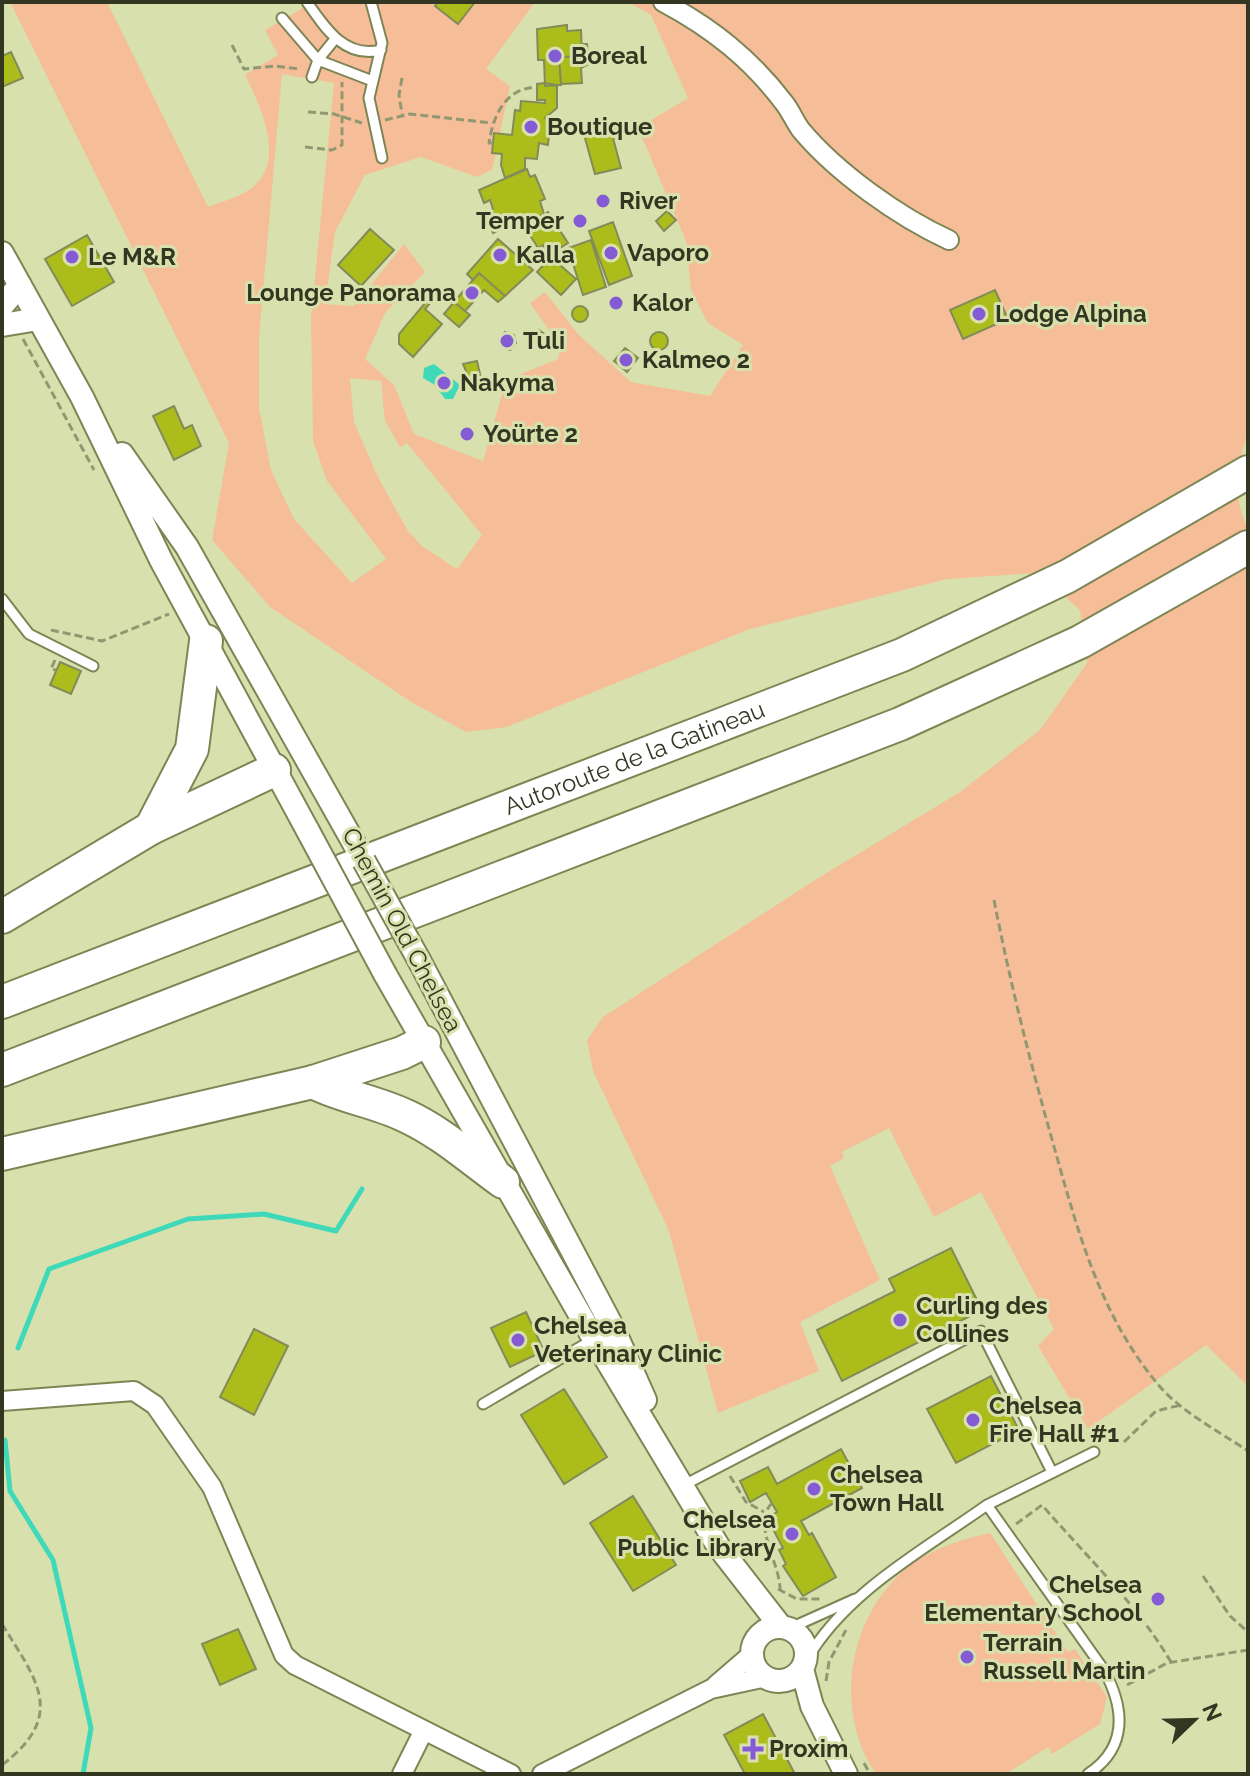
<svg xmlns="http://www.w3.org/2000/svg" width="1250" height="1776" font-family="Raleway,sans-serif">
  <style>
    .green { fill: #f5be99; fill-rule: evenodd }
    .water { fill: #3fd9ba }
    .lines { fill: none; stroke-linecap: round; stroke-linejoin: round }
    .stream { stroke: #3fd9ba; stroke-width: 5 }
    .building { fill: #acbc1a; stroke: #838b5a; stroke-width: 2 }
    .service-casing { stroke: #7e8555; stroke-width: 13 }
    .minor-casing { stroke: #7e8555; stroke-width: 22 }
    .tertiary-casing { stroke: #7e8555; stroke-width: 26 }
    .motorway-casing { stroke: #7e8555; stroke-width: 36 }
    .path { stroke: #919871; stroke-width: 3; stroke-dasharray: 8 4; stroke-linecap: butt }
    .service { stroke: #fff; stroke-width: 9 }
    .minor { stroke: #fff; stroke-width: 18 }
    .tertiary { stroke: #fff; stroke-width: 22 }
    .motorway { stroke: #fff; stroke-width: 32 }
    .tertiary-bridge-casing { stroke: #7e8555; stroke-width: 26; stroke-linecap: butt }
    .tertiary-bridge { stroke: #fff; stroke-width: 22 }
    .poi-dot { fill: #855bd5; stroke: #d8e1ad; stroke-width: 3 }
    .labels { text-anchor: middle; stroke-width: 6; stroke-linejoin: round; paint-order: stroke }
    .poi-label { font-size: 24px; font-weight: bold; fill: #333722; stroke: #d8e1ad; text-anchor: start }
    .street-label { font-size: 24px; fill: #333722; stroke: #d8e1ad }
  </style>
  <rect width="100%" height="100%" fill="#d8e1ad"/>
  <path class="green" d="M10,2H107L208,207C220,202 237,198 249,190C288,163 261,108 245,75L278,55L265,30L313,2H535L486,69L510,86L492,170L477,177L421,157L365,175L335,232L325,304L354,306L404,244L425,272L385,313L365,359L394,385L414,434L483,461L506,380L558,359L561,347L530,303L545,292L578,334L631,382L710,396L743,345L708,323L691,290L686,241L638,128L688,98L651,15L628,2H1248V433C1235,471 1232,493 1248,529V1386L1206,1345L1088,1429L1038,1346L1054,1329L981,1192L934,1217L889,1128L842,1152L844,1158L830,1166L880,1280L800,1322L819,1371L718,1413L669,1231L593,1071L587,1040L603,1017L815,880L960,792L1040,730L1087,663L1080,610L1038,573L947,579L750,629L507,727L466,732L411,702L270,607L212,540L229,443ZM282,74L334,83L311,319L313,441L327,481L386,559L352,583L294,519L271,470L259,408V338ZM350,378L381,381L385,421L400,447L407,443L482,535L457,569L422,546L408,531L378,477L354,422Z
    M990,1533L1068,1652L1075,1649L1107,1697L1100,1724L1052,1754L1048,1747L1006,1774H876C830,1708 850,1606 916,1561C940,1546 963,1539 990,1533Z"/>
  <path class="water" d="M434,364L460,385L453,399H445L435,385L423,378L424,368Z"/>
  <g class="lines">
    <path class="stream" d="M18,1348L49,1269L188,1219L264,1214L336,1231L362,1189
      M5,1440L10,1491L53,1560L91,1728L83,1774"/>
  </g>
  <path class="building" d="M438,2H475L458,24L435,6Z
    M567,25V31L581,30L582,56L559,57L561,85L545,86L544,60H538L537,29Z
    M582,44H587L589,64L581,68L582,83L561,84L559,57L582,56Z
    M11,52L23,78L2,87V56Z
    M545,83L557,85V108L545,118L550,121L548,145L539,143L537,159L525,158V169L505,178L501,165L502,154L492,153L494,133L512,135L515,110L520,111L521,101L545,103V100H537V84Z
    M619,121L623,135L613,138L621,168L595,174L583,131Z
    M527,169L530,177L535,175L545,199L540,201L544,214L522,226L519,219L493,233L485,213L493,209L490,200L484,203L479,190Z
    M667,211L676,220L664,231L656,221Z
    M548,212L568,243L549,255L543,245L538,248L526,229Z
    M613,222L632,276L609,285L589,231Z
    M370,229L394,250L361,286L338,265Z
    M87,235L114,282L72,306L45,259Z
    M498,239L533,270L505,296L479,273L473,280L467,274Z
    M591,240L606,287L583,295L568,248Z
    M551,257L576,279L561,295L537,272Z
    M479,273L505,296L498,302L484,290L465,311L454,302Z
    M436,290L439,293L425,309L442,324L413,357L399,344V334Z
    M995,290L1008,319L963,339L950,310Z
    M454,302L470,315L459,327L444,314Z
    M572 314a8 8 0 1 1 16 0a8 8 0 1 1-16 0Z
    M539,330L552,340L544,350L532,340Z
    M650 341a9 9 0 1 1 18 0a9 9 0 1 1-18 0Z
    M505,332L514,335L516,343L510,350L501,347L499,339Z
    M625,348L638,358L627,372L614,361Z
    M477,361L483,387L474,390L463,364Z
    M174,406L184,429L192,425L201,446L174,460L153,416Z
    M459 434a8 8 0 1 1 16 0a8 8 0 1 1-16 0Z
    M60,662L81,671L71,694L50,685Z
    M951,1248L982,1310L842,1381L817,1330L895,1291L889,1279Z
    M526,1312L544,1351L510,1367L491,1328Z
    M254,1329L288,1346L254,1415L220,1397Z
    M991,1376L1019,1430L956,1463L927,1409Z
    M564,1389L607,1457L564,1484L521,1415Z
    M841,1449L862,1488L801,1521L809,1535L812,1533L836,1577L803,1596L783,1566L786,1564L779,1550L783,1548L767,1518L777,1512L766,1493L750,1502L740,1481L768,1467L777,1484Z
    M633,1496L676,1565L633,1591L590,1523Z
    M238,1629L256,1669L220,1685L202,1644Z
    M763,1714L795,1774H745L724,1735Z"/>
  <g class="lines">
    <defs>
      <path id="service" d="M307,2C325,28 345,59 381,50
        M371,2L382,43L369,98L382,158
        M282,18L318,60L370,80
        M312,77L318,60L335,39
        M2,599L29,634L93,666
        M483,1404L594,1339
        M684,1485L981,1331L1052,1472
        M987,1505L1094,1452
        M788,1629L855,1599
        M806,1661C845,1592 924,1550 987,1505L1104,1670C1124,1707 1129,1747 1088,1774"/>
      <path id="minor" d="M663,2C712,28 751,59 785,104C791,112 795,122 801,130C837,173 899,217 949,240
        M2,1401L134,1391L155,1405L212,1487L284,1655L295,1665L511,1774
        M716,1685L752,1654
        M402,1774L423,1732
        M542,1774L711,1689L766,1677"/>
      <path id="tertiary" d="M2,253L82,397L161,560L308,831
        M2,306L20,285
        M2,325L38,319
        M122,454L187,547L364,861
        M419,960L613,1328L645,1400
        M385,974L594,1339L718,1546L781,1627
        M752 1654a27 27 0 1 1 54 0a27 27 0 1 1-54 0Z
        M802,1669L812,1706L846,1774"/>
      <g id="motorway">
        <path d="M151,828L192,749L206,641"/>
        <path d="M2,917L151,828L274,770"/>
        <path id="s1" d="M2,1002L902,655L1068,576L1248,472"/>
        <path d="M2,1070L900,724L1080,642L1248,547"/>
        <path d="M313,1082C342,1097 375,1101 406,1116C441,1132 471,1159 503,1182"/>
        <path d="M2,1154L313,1082L402,1053L424,1042"/>
      </g>
    </defs>
    <use href="#service" class="service-casing"/>
    <use href="#minor" class="minor-casing"/>
    <use href="#tertiary" class="tertiary-casing"/>
    <use href="#motorway" class="motorway-casing"/>
    <path class="path" d="M232,45L244,69L275,66L300,69
      M402,78L399,95L402,114
      M308,112L334,114L362,123
      M385,120L410,114L492,123
      M493,143H489C493,116 505,88 537,87
      M305,147L332,150L342,145V82
      M23,339L94,470
      M51,630L102,641L169,614
      M55,660L51,669L56,670
      M994,900C1010,982 1030,1062 1053,1143C1077,1228 1098,1311 1156,1382C1179,1411 1217,1430 1248,1451
      M1124,1442L1156,1411L1181,1405
      M730,1476L746,1502L764,1512
      M772,1503C751,1524 781,1564 780,1591
      M1016,1524L1042,1505C1087,1557 1136,1603 1171,1662
      M1203,1576L1230,1616L1248,1632
      M778,1589L797,1599H822
      M2,1624C37,1681 67,1715 2,1765
      M826,1681L829,1662L846,1630
      M1127,1685L1167,1663L1248,1650
      M864,1763L870,1774"/>
    <use href="#service" class="service"/>
    <use href="#minor" class="minor"/>
    <use href="#tertiary" class="tertiary"/>
    <use href="#motorway" class="motorway"/>
    <defs>
      <path id="tertiary-bridge" d="M308,831L385,974
        M364,861L419,960"/>
    </defs>
    <use href="#tertiary-bridge" class="tertiary-bridge-casing"/>
    <use href="#tertiary-bridge" class="tertiary-bridge"/>
  </g>
  <g class="poi-dot">
    <circle cx="555" cy="56" r="8"/>
    <circle cx="531" cy="127" r="8"/>
    <circle cx="603" cy="201" r="8"/>
    <circle cx="580" cy="221" r="8"/>
    <circle cx="611" cy="253" r="8"/>
    <circle cx="500" cy="255" r="8"/>
    <circle cx="72" cy="257" r="8"/>
    <circle cx="472" cy="293" r="8"/>
    <circle cx="616" cy="303" r="8"/>
    <circle cx="979" cy="314" r="8"/>
    <circle cx="507" cy="341" r="8"/>
    <circle cx="626" cy="360" r="8"/>
    <circle cx="444" cy="383" r="8"/>
    <circle cx="467" cy="434" r="8"/>
    <circle cx="900" cy="1320" r="8"/>
    <circle cx="518" cy="1340" r="8"/>
    <circle cx="973" cy="1420" r="8"/>
    <circle cx="814" cy="1489" r="8"/>
    <circle cx="792" cy="1534" r="8"/>
    <circle cx="1158" cy="1599" r="8"/>
    <circle cx="967" cy="1657" r="8"/>
    <path d="M749 1737h8v8h8v8h-8v8h-8v-8h-8v-8h8z"/>
  </g>
  <g class="labels">
    <g class="poi-label">
      <text x="571" y="64">Boreal</text>
      <text x="547" y="135">Boutique</text>
      <text x="619" y="209">River</text>
      <text x="564" y="229" text-anchor="end">Temper</text>
      <text x="627" y="261">Vaporo</text>
      <text x="516" y="263">Kalla</text>
      <text x="88" y="265">Le M&amp;R</text>
      <text x="456" y="301" text-anchor="end">Lounge Panorama</text>
      <text x="632" y="311">Kalor</text>
      <text x="995" y="322">Lodge Alpina</text>
      <text x="523" y="349">Tuli</text>
      <text x="642" y="368">Kalmeo 2</text>
      <text x="460" y="391">Nakyma</text>
      <text x="483" y="442">Yoürte 2</text>
      <text x="916" y="1314">Curling des<tspan x="916" dy="28">Collines</tspan></text>
      <text x="534" y="1334">Chelsea<tspan x="534" dy="28">Veterinary Clinic</tspan></text>
      <text x="989" y="1414">Chelsea<tspan x="989" dy="28">Fire Hall #1</tspan></text>
      <text x="830" y="1483">Chelsea<tspan x="830" dy="28">Town Hall</tspan></text>
      <text x="776" y="1528" text-anchor="end">Chelsea<tspan x="776" dy="28">Public Library</tspan></text>
      <text x="1142" y="1593" text-anchor="end">Chelsea<tspan x="1142" dy="28">Elementary School</tspan></text>
      <text x="983" y="1651">Terrain<tspan x="983" dy="28">Russell Martin</tspan></text>
      <text x="769" y="1757">Proxim</text>
    </g>
    <g class="street-label">
      <text dy="8" stroke="none"><textPath href="#s1" startOffset="678">Autoroute de la Gatineau</textPath></text>
      <text transform="translate(402 930) rotate(62)" y="8">Chemin Old Chelsea</text>
    </g>
  </g>
  <rect width="1250" height="1776" fill="none" stroke="#333722" stroke-width="8"/>
  <g transform="translate(1194 1720) rotate(67)" stroke="#d8e1ad" stroke-width="6" paint-order="stroke">
  <path d="M0-6L14 30L0 20L-14 30Z" fill="#333722"/>
  <text y="-12" font-size="22" font-weight="bold" text-anchor="middle" fill="#333722">N</text>
  </g>
</svg>
